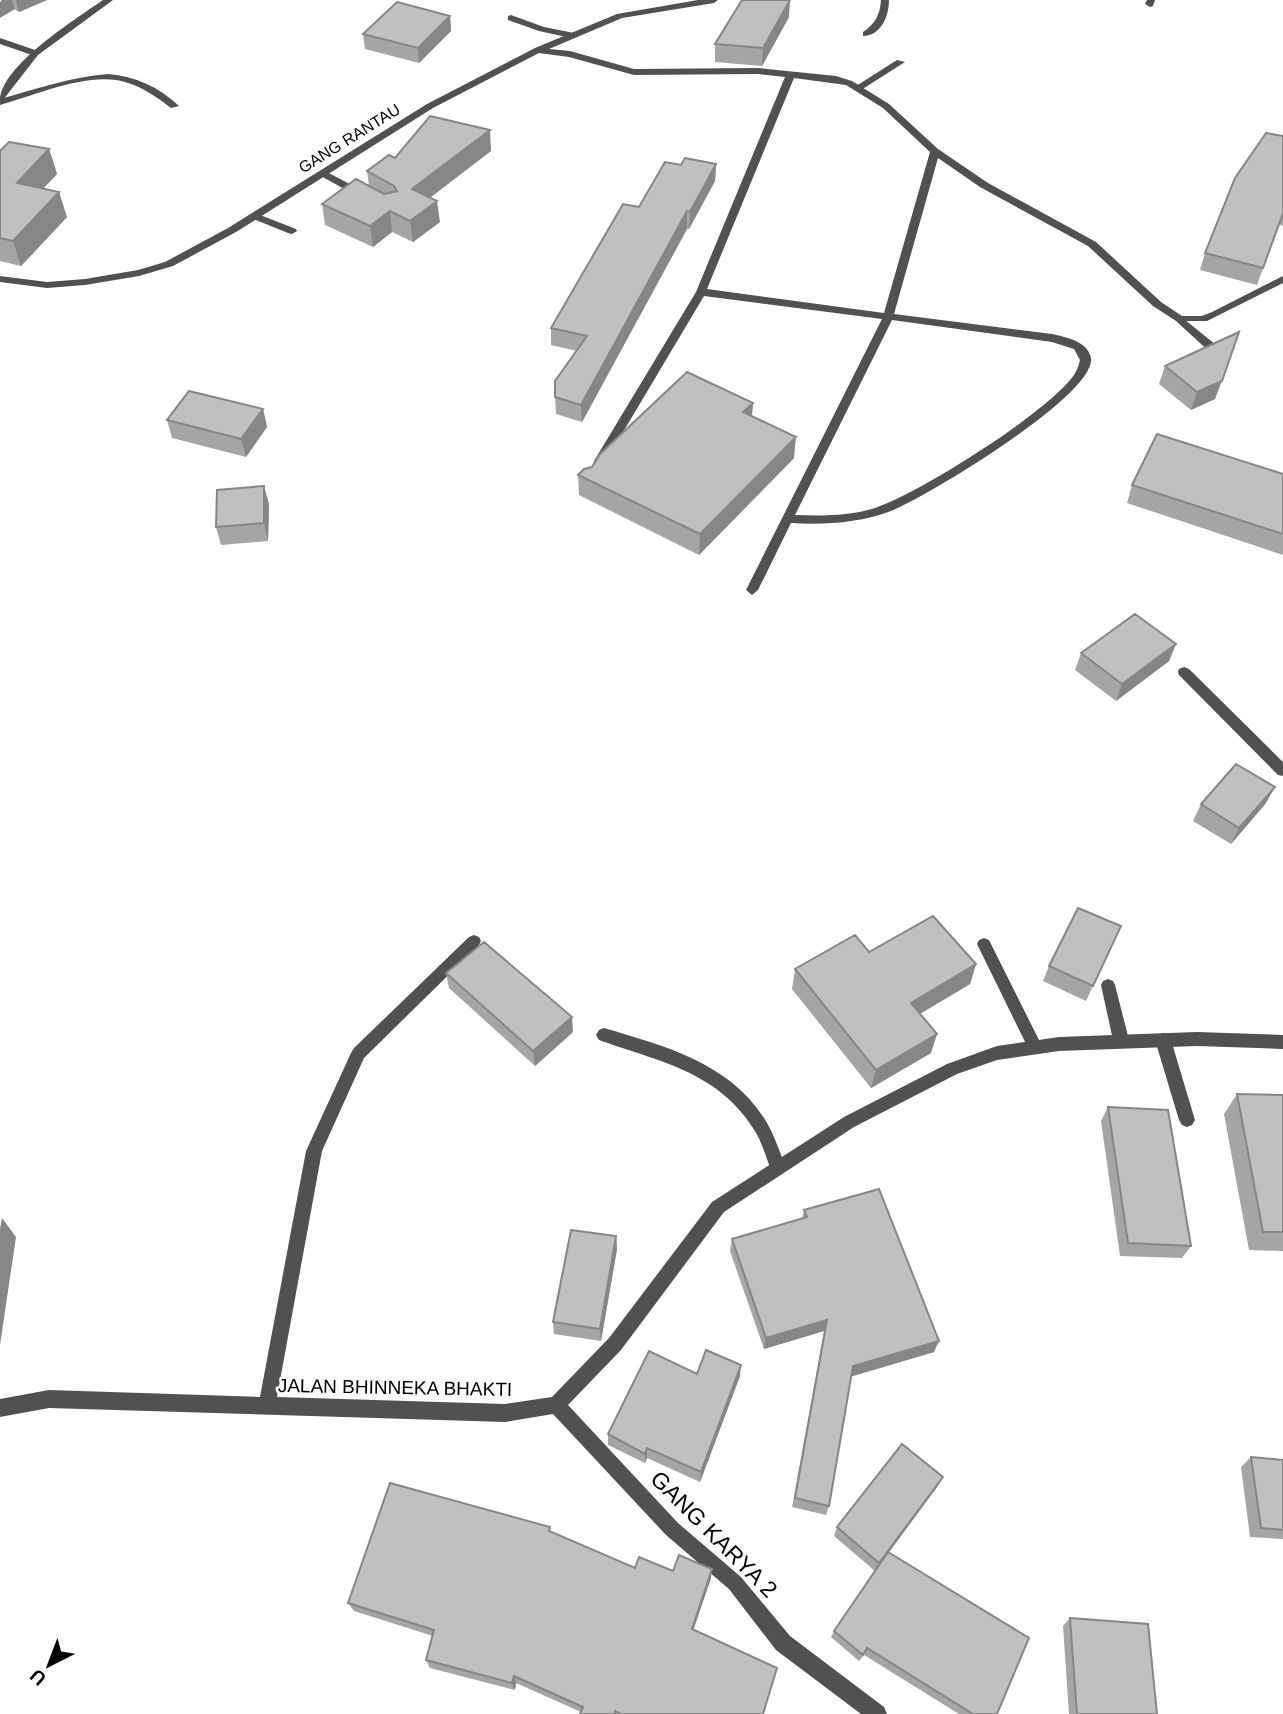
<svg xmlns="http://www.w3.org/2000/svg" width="1283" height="1714" font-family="Arial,sans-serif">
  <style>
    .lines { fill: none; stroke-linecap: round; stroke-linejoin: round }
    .service { fill: #515151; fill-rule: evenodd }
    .minor { fill: #515151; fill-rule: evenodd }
    .wall { fill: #a5a5a5 }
    .shaded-wall { fill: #868686 }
    .building { fill: #c0c0c0; stroke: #868686; stroke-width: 2 }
    .labels { text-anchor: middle; stroke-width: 5; stroke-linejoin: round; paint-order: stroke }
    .far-street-label { font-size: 16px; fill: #000; stroke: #fff }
    .street-label { font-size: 19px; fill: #000; stroke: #fff }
    .near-street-label { font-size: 23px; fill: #000; stroke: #fff }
  </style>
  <rect width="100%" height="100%" fill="#fff"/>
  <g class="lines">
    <path class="service" d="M881,0H889C889,16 881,36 863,36V32C875,24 880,15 881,0Z
      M1147,0H1155L1153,6L1150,7L1145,4Z
      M511,15L544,27L574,33L576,35L571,38L539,31L508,20V16Z
      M0,38L38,51L40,53L35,56L0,44Z
      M897,60L905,62L861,90L853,88Z
      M108,74C135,76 159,87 179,106L171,108C158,98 144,88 128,83C91,70 37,95 0,105V99C36,89 71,77 108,74Z
      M323,170L365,192L366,194L357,196L319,175L318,173Z
      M255,213L296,229L297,231L292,234L288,233L251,218L250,216Z
      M1180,316L1220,348V354H1212L1176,321V317Z
      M984,938L989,940L1040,1042L1043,1047L1040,1052L1035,1054L1030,1052L977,944L979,940Z
      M1108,979L1113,981L1115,985L1129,1040L1126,1045L1121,1047L1116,1045L1113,1040L1101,985L1103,981Z
      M604,1028C664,1046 728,1062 764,1118C774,1133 779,1151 786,1167L784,1172L778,1174L772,1172C766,1158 762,1141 753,1128C717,1071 657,1061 599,1040L596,1035L599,1030Z
      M1163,1033L1168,1035L1171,1040L1195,1120L1192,1125L1187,1127L1182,1125L1179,1120L1155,1040L1158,1035Z"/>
    <path class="minor" d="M103,0H113L38,55L3,100L0,101C0,66 76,19 103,0Z
      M698,0H718L714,3L622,18L549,49L570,51L634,69L758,68L836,76L852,81L889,104L938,149L988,183L1096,242L1161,302L1182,316H1202L1212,312L1283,276V283L1207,321H1176L1153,306L1088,246L980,187L938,158L894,314L1052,334C1065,337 1088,341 1091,358C1096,395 926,497 891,511C859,523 825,525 791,523L758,590L752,595L746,590L882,319L704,296L604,464H596L594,461L696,292L785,77L758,74L634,75L569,57L539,53L433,108L236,232L173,266L139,276L85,285L47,288L0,282V276L47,282L85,279L138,270L165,262L228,228L427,104L535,48L617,14ZM794,78L846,85L883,108L930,152L884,313L707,289ZM892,320L1052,342L1074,349L1080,360C1079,365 1077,370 1074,375C1047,413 920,493 875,508C849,516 822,516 795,515Z
      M1184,667L1189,669L1283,762V776L1278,775L1179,675L1178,672L1179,669Z
      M474,935L479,937L481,941L479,945L364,1058L322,1151L277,1397L505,1404L552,1397L609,1338L712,1202L844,1117L947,1064L997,1046L1059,1037L1197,1032L1283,1035V1049L1197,1046L1059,1051L997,1060L957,1074L854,1127L724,1212L621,1350L568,1405L678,1523L741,1577L790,1636L884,1707L887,1714H861L776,1650L729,1589L666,1535L553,1414L505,1422L49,1408L0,1417V1399L49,1390L260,1397L306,1151L351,1053L354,1048L469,937Z"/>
  </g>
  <path class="wall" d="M0,0H47L19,12Z
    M450,16L451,31L419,63L365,49L363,34Z
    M789,17L762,66L715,62V44Z
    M1283,136V226L1279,224L1257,285L1200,270L1205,253Z
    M49,149L57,174L43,189L67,217L21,266L0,261V151Z
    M491,151L430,197L440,222L413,242L392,232L373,247L325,225L322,204L369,186L367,171L395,158Z
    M716,164L715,181L689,229H687L582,422L556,414L555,397L577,351L551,345V328L639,207L681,165Z
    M1233,351L1215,399L1191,410L1159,384L1165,366Z
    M753,403L752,416L794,458L699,555L579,495L578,475L592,467Z
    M263,409L267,427L246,457L172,438L167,420Z
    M1283,474V555L1127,503L1132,485Z
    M269,504L268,541L221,545L216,527Z
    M1176,644L1169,661L1116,701L1075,670L1081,653Z
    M1266,803L1231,844L1193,821L1201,804Z
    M1121,926L1086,1001L1043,981L1049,966Z
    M869,952L976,964L970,984L920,1014L931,1053L871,1088L792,989L795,969Z
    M446,973L573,1032L535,1066L449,988Z
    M1237,1094L1283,1095V1251L1249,1250L1224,1114Z
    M1108,1107L1191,1246L1182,1258L1120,1256L1101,1121Z
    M804,1210L934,1352L851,1376L829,1506L826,1515L792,1507L824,1331L764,1349L730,1251L732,1239L802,1219Z
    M616,1236L617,1249L601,1341L554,1334L553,1322Z
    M697,1374L740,1376L700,1482L647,1458L645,1463L608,1445V1434Z
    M1251,1457L1283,1460V1539L1250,1537L1241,1467Z
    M943,1477L937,1487L889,1552L997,1714H959L864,1655L859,1661L831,1637L834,1631L875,1571L834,1536L837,1527Z
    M551,1532L635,1568L673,1571L711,1578L693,1630L763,1714H580L581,1712L516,1683L515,1690L430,1668L426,1660L433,1636L354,1611L348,1603Z
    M1070,1618L1157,1714H1069L1063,1626Z"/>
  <path class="shaded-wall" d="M3,0H12L15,9L0,18V2Z
    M16,0H47L19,12Z
    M790,0L789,17L762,66L763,48Z
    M450,16L451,31L419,63L418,48Z
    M490,130L491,151L414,210L412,189Z
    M49,149L57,174L25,207L17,183Z
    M716,164L715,181L689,229L690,212Z
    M59,192L67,217L21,266L13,241Z
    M437,201L440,222L413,242L410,221Z
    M390,211L392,232L373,247L370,226Z
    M687,211V229L582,422L581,405Z
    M1239,332L1215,399L1191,410L1197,392Z
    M753,403L751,424L743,412Z
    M263,409L267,427L246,457L241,439Z
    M796,437L794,458L699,555L700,534Z
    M264,486L269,504L268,541L264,523Z
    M1176,644L1169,661L1116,701L1122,684Z
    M1275,787L1266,803L1231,844L1239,828Z
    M976,964L970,984L906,1022L911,1003Z
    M572,1017L573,1032L535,1066L533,1051Z
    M937,1034L931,1053L871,1088L876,1070Z
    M2,1218L16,1237L0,1345V1229Z
    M616,1236L617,1249L601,1341L600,1329Z
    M827,1320L824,1331L764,1349L766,1338Z
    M939,1341L934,1352L850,1377L853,1366Z
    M741,1365L740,1376L700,1482L701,1472Z
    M647,1448V1458L645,1463V1454Z
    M943,1477L937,1487L875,1571L879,1563Z
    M712,1569L711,1578L691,1637L692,1629Z
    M514,1676L516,1683L515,1690L512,1683Z"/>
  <path class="building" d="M742,0H790L763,48L715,44Z
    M397,2L450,16L418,48L363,34Z
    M430,116L490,130L412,189L437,201L410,221L390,211L370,226L322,204L356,179L384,194L397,191L394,186L367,171L389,155L395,158Z
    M1266,133L1283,136V213L1263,268L1205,253L1235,178Z
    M9,142L49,149L17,183L59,192L13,241L0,238V151Z
    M685,158L716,164L690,212L687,211L581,405L555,397V381L587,336L551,328L623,204L639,207L665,162L681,165Z
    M1239,332L1222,381L1197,392L1165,366Z
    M687,372L753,403L743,412L796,437L700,534L578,475L584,469L592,467L600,454Z
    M189,391L263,409L241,439L167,420Z
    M1157,434L1283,474V534L1132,485Z
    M264,486V523L216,527L217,490Z
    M1135,614L1176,644L1122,684L1081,653Z
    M1236,764L1275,787L1239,828L1201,804Z
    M1078,908L1121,926L1093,986L1049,966Z
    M933,916L976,964L911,1003L937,1034L876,1070L795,969L855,935L869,952Z
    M484,942L572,1017L533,1051L446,973Z
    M1237,1094L1283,1095V1232H1263Z
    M1108,1107L1168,1110L1191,1246L1128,1243Z
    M879,1189L939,1341L853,1366L829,1506L795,1498L827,1320L766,1338L732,1239L807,1217L804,1210Z
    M571,1230L616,1236L600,1329L553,1322Z
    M706,1350L741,1365L701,1472L647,1448L645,1454L608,1434L649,1351L697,1374Z
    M902,1444L943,1477L879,1563L837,1527Z
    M1251,1457L1283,1460V1530L1261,1528Z
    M390,1483L550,1527L549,1531L635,1568L639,1557L673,1571L679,1555L712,1569L692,1629L777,1668L763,1714H621L615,1711V1714H580L583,1707L514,1676L512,1683L426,1660L434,1630L348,1603Z
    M888,1552L1029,1638L997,1714H973L867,1648L863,1655L834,1631Z
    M1070,1618L1148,1624L1157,1714H1077Z"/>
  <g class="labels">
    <g class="far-street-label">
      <text transform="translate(349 138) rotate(-32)" y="6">GANG RANTAU</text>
    </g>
    <g class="street-label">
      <text transform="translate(395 1387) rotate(1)" y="7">JALAN BHINNEKA BHAKTI</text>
    </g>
    <g class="near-street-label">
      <text transform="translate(714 1534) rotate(45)" y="8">GANG KARYA 2</text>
    </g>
  </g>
  <g transform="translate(49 1665) rotate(222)" stroke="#ffffff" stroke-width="5" paint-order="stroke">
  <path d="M0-5L12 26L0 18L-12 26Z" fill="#000000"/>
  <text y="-10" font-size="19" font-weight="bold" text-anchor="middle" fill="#000000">U</text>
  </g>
</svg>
